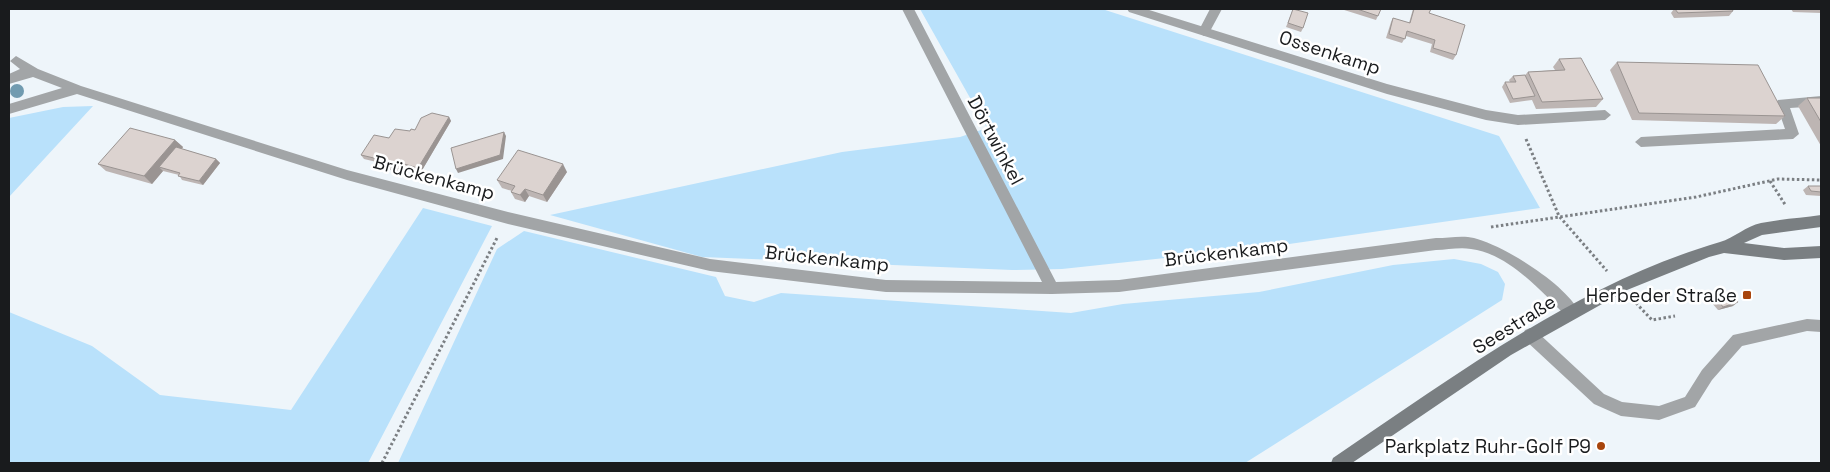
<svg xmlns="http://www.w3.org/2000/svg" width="1830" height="472" font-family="'Space Grotesk',sans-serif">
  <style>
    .green { fill: #b9e1fb }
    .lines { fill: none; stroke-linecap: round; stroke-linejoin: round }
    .path { stroke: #7b7f83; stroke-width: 3; stroke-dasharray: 2.5 2.5; stroke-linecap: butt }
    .service { fill: #a2a5a7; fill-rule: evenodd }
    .minor { fill: #a2a5a7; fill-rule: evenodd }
    .secondary { fill: #7a7f82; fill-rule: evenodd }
    .tree { fill: #719bb0 }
    .wall { fill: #bdb5b3 }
    .shaded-wall { fill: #9a9492 }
    .building { fill: #dcd3d0; stroke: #9a9492 }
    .poi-dot { fill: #a8450d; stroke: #fff; stroke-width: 2 }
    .labels { text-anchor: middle; stroke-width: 5; stroke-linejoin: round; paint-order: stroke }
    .street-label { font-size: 19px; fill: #191b1d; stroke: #fff }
    .poi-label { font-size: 19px; fill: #191b1d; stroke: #fff; text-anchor: end }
  </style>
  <rect width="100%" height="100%" fill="#eef5fa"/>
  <path class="green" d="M920,9H1102L1499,136L1540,208L1268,247L1062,269L1012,270L702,257L550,215L842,152L960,137L987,128Z
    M93,106L9,197V118L63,107Z
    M423,208L492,226L368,463H9V312L92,346L160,395L291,410Z
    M524,231L716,277L725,296L754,302L781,293L1071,313L1123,304L1259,292L1393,265L1454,259L1481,264L1498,272L1505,284L1502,300L1245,463H398L497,249Z"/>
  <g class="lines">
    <path class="path" d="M1526,139L1559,216L1607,271
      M1770,181L1786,206
      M1491,227L1696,197L1778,179L1821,180
      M1636,303L1652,320L1675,316
      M382,463L498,236"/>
    <path class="service" d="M1210,9H1222L1208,35L1204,36L1198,32Z
      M1821,96V106L1790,108L1799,134L1793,139L1641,147L1635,142L1641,137L1785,129L1776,103L1778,100Z
      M1605,110L1611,115L1605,120L1518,125L1512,120L1518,115Z
      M1807,319L1821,320V332L1807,331L1742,346L1712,380L1695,407L1659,420L1621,416L1594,404L1525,340L1523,335L1525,330L1530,328L1535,330L1604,394L1622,402L1659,406L1685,397L1702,370L1733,335Z"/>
    <path class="minor" d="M902,9H914L1056,282L1119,280L1436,238C1449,238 1462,235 1474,238C1503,245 1567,285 1579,312L1577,317L1572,318L1567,317C1541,291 1509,254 1471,249C1459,247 1447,250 1436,250L1119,292L1052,294L886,292L710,271L508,224L347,180L77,94L9,114V104L62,88L33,77L9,84V74L20,69L10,61L16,56L38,69L81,86L347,170L508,212L710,259L886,280L1042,282Z
      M1127,9H1146L1387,84L1486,110L1518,115L1524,120L1518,125L1486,120L1387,94L1129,12Z"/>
    <path class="secondary" d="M1821,215V227L1762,235L1744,243L1784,248L1821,246V258L1784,260L1724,253L1709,257L1627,290L1511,355L1352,463H1331L1333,458C1455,376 1577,284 1720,242C1734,238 1746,226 1761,223C1780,219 1801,218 1821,215Z"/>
  </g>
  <circle class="tree" cx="17" cy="91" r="7"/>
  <path class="wall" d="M1293,9L1303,28L1301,32L1286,27Z
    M1341,9H1381L1376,20Z
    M1413,9H1431L1429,13L1456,55L1453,60L1430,52L1432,44L1406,36L1402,43L1386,38L1391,22L1393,18L1409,23Z
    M1674,9H1732L1733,11L1729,16L1674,18L1671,13Z
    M1791,9H1821V13L1793,12Z
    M1559,59L1603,99L1596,107L1536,109L1532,100L1510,103L1502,87L1505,82H1510L1509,80L1513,76L1525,75L1528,72L1555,70L1553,67Z
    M1617,62L1785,116L1776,124L1632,120L1610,70Z
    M1807,98H1821V146L1798,106Z
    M449,117L451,121L421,172L407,168L403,173L390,170L387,166L389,165L364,159L361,155L389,138L415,130Z
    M175,140L183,147L182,149L216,159L220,163L203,185L182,180L179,175L163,171L152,184L106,171L98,164Z
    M567,172L547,202L529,196L525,202L515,199L511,192L512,191L502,188L497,180Z
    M1808,186H1821V196L1806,195L1803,190Z
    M1717,299L1733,306L1718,310L1712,303Z"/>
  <path class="shaded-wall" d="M449,117L451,121L421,172L418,168Z
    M504,132L506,136L503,159L458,173L456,169Z
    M175,140L183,147L165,169L159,167L163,171L152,184L144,176Z
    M216,159L220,163L203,185L199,181Z
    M404,164L407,168L403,173L401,169Z
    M563,164L567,172L547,202L543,195Z
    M525,189L529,196L525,202L520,195Z
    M1738,302L1733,306L1718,310L1723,307Z"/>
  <path class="building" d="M1293,9L1308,13L1303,28L1288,23Z
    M1357,9H1381L1378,16Z
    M1414,9H1431L1429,13L1465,25L1456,55L1433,48L1435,40L1407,31L1405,39L1389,34L1393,18L1410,23Z
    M1675,9H1732L1733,11L1678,13Z
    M1581,58L1603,99L1542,102L1528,72L1565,70L1559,59Z
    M1617,62L1758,65L1785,116L1639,113Z
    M1525,75L1535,96L1513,99L1505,82H1516L1513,76Z
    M1807,98H1821V122Z
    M432,113L449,117L418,168L404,164L401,169L387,166L391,162L361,155L374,135L389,138L395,129L410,131L411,129L415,130L421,118Z
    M130,128L175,140L144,176L98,164Z
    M504,132L500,155L456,169L451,148Z
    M176,147L216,159L199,181L178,176L180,173L159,167Z
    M518,150L563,164L543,195L525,189L520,195L511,192L515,186L497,180Z
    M1808,186H1821V192L1811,191Z
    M1732,295L1738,302L1723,307L1717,299Z"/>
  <g class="poi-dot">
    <rect x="1742" y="290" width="10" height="10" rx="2.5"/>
    <circle cx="1601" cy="446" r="5"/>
  </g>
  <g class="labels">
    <g class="street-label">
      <text transform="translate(1330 52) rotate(18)" y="7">Ossenkamp</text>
      <text transform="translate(996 140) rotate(62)" y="7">Dörtwinkel</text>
      <text transform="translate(434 177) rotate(15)" y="7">Brückenkamp</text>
      <text transform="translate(1226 252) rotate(-7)" y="7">Brückenkamp</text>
      <text transform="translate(827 258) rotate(6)" y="7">Brückenkamp</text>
      <text transform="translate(1514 324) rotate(-32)" y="7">Seestraße</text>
    </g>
    <g class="poi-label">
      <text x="1737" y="302">Herbeder Straße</text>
      <text x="1591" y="453">Parkplatz Ruhr-Golf P9</text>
    </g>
  </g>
  <rect width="1830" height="472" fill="none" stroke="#191b1d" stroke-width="20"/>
</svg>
